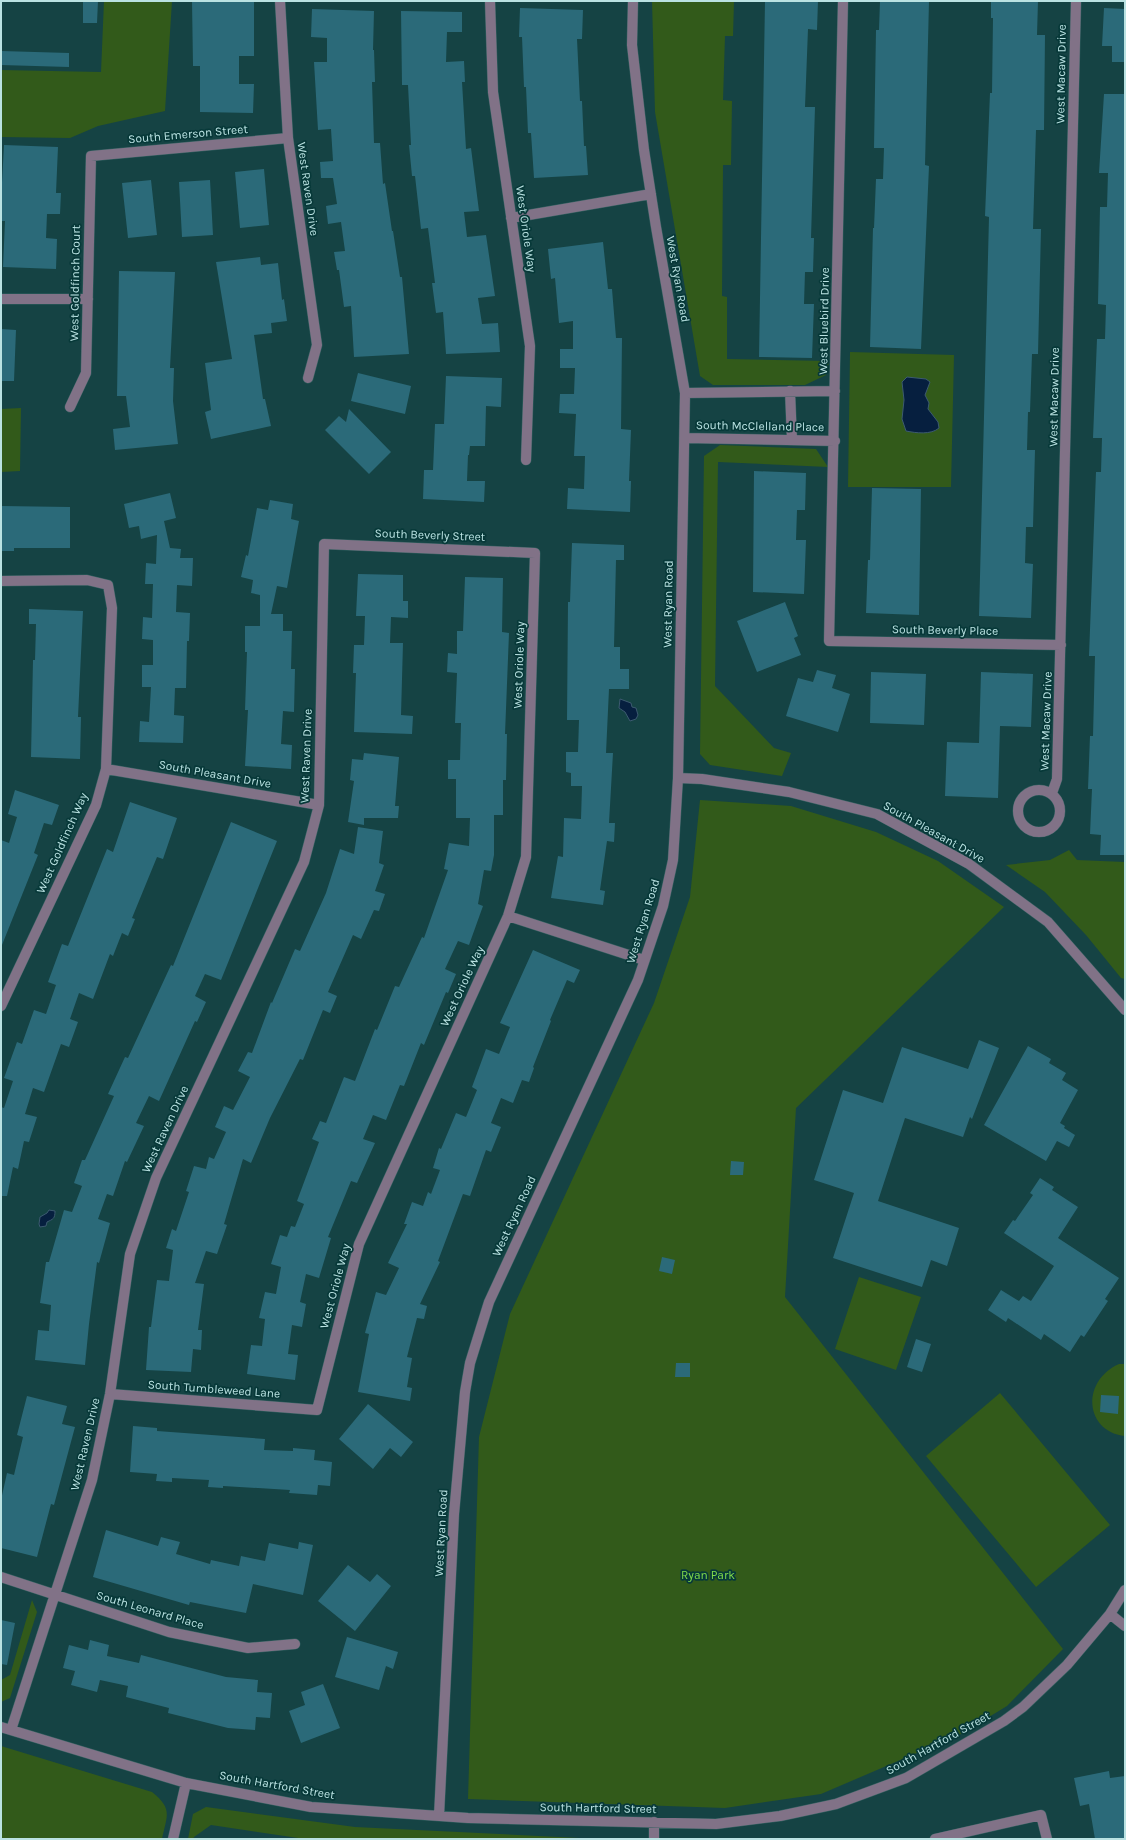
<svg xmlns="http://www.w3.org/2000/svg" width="1126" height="1840" font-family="Karla,sans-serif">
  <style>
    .green { fill: #325a1a }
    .water { fill: #061f3f; stroke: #3c5a70 }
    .building { fill: #2b6a79 }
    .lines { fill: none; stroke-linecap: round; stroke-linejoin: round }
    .minor-casing { stroke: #336060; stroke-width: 11 }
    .minor { stroke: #817287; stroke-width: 10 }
    .labels { text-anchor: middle; stroke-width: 3.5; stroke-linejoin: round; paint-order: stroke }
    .street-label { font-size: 12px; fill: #bae2e2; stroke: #073939 }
    .park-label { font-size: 12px; fill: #81db4a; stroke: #073939 }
  </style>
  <rect width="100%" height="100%" fill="#154344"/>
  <path class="green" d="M104,1H172L165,111L98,126L70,138L1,137V70L101,72Z
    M652,1H734L733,36H725L723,100L732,101L731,165H723L722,296L727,297V359L829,361L826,375L805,385H713L700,376L655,112Z
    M850,352L954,355L951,487H848Z
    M21,408L20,471L1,472V409Z
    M720,445L816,449L828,467L718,462L715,686L774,748L791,753L782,776L710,765L700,754L704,456Z
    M700,800L791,806L876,832L938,861L1004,907L796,1108L785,1297L1063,1649L1007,1706L961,1734L821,1794L725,1808L468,1799L479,1437L510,1314L654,1003L690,897Z
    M1069,850L1077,860L1125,862V979L1121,978L1086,935L1045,892L1006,865L1050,860Z
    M859,1277L921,1297L896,1370L835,1349Z
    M1119,1364H1125V1436C1084,1431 1081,1381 1119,1364Z
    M1000,1393L1110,1525L1036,1587L926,1456Z
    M32,1600L37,1612L10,1698L1,1702V1680L10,1675Z
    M1,1746L152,1792C173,1809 167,1815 162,1839H1Z
    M206,1807L355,1827L600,1839H305L211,1825L194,1837L193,1839H188L193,1814Z"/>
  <path class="water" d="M907,377L926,379L930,382L925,395L929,403L928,409L938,422L939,428C931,435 916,433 906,431L902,419L904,400L902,382Z
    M620,699L631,703L632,707L636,708L638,715L636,719L630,721L625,712L619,708Z
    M49,1210L55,1211C55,1219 53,1219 47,1222L46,1226L40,1227L39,1224L40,1217L47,1213Z"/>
  <path class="building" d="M83,1H98L97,23H83Z
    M192,1H254V56H239V84H254L253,113L200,112V66H193Z
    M765,1H818L817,30L808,29L805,107H815L811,238H814L813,272H805L804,304H814L812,358L759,357Z
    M880,1H929L925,165L929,166L921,349L870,347L873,228H874L876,179H883L884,148H874L876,30H879Z
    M991,1H1038L1037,35H1045L1044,130H1036L1033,229H1041L1038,354H1032L1030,412H1028L1027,450H1035L1033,527H1026L1025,563L1033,564L1031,618L979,616L989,217L985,216L990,93H992L993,18H991Z
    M520,8L583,10L582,39H577L580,101H582L584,146H586L588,175L534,178L531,133H528L526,87H524L522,37H519Z
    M1104,8L1125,9V62H1112V46H1102Z
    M312,9L374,11L373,50H374L375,82H372L374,143H380L383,184L385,183L392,231H393L400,277H402L409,354L354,357L351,306L344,307L339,270H337L334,252L345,251L341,222L328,224L326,206L337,204L333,178H321L320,162L333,161L331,129L318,130L314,62H327V38L311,37Z
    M401,11L462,12V32H447L446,62L464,61L465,82H462L466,149L471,148L479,211L464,212L467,237L486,235L495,296L478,298L482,324L498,323L500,352L446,354L443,312L436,313L432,283H435L428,228L421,229L415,176H412L409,145H411L408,85H402Z
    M1,51L69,53V67L1,65Z
    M1104,94H1125V855H1100L1101,835L1090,834L1092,789H1088L1090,736H1093L1095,656H1089L1096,472H1101L1102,438H1093L1097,339H1105L1106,305L1098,304L1100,207H1107L1108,173H1099Z
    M4,145L58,147L56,193H61L60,214H47L46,238L57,239L56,269L3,267L5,221H1V201Z
    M264,169L269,225L240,228L235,172Z
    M151,180L157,235L128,238L122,183Z
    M210,180L213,235L182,237L179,182Z
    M603,242L608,289H612L616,338H622L621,429L631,430L629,481H631L630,512L567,509L568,488L584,489L585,456H574L576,414L559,413L560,394H574L575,368H560V349H573V321L559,323L555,278L551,279L548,249Z
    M260,257L261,265L278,263L282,300L284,299L287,321L271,323L272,333L254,335L263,399H265L271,426L211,439L205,412L211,410L205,363L232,359L216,262Z
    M119,271L175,272L170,368H174L173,401L178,444L115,450L113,429L130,427L126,396H117Z
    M1,329L16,330L14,381H1Z
    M358,373L411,386L405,414L351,401Z
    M446,376L502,378L501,407L486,406L485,446H470L469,455H468L467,481H485L484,502L423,499L424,470H433L435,424H444Z
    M349,409L391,452L369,474L325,430L339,416L346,422Z
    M754,471L806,473L805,510H797L796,540H806L804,594L753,592Z
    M872,488L921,489L919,615L866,613L868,560H870Z
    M170,493L176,518L164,521L170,548L181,549L180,558H193L192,586L177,585L176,612L190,613L189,641H187L186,688H175L174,715L184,716L183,743L139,742L140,721L149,722L151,687H142V665H153V640L142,639L143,617L152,618L153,584H145L146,563L156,564L157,535L141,539L139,526L129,528L124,504Z
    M270,500L293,504L291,519L299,521L287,588L277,586L271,614H283V631H292L291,669H295L294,712L283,711L281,744L292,745L291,769L245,766L248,710H245L247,652H245V626H260V595L251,593L253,580L241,577L246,555L248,556L257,508L268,510Z
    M1,506L70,507V548H14V551H1Z
    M572,543L624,545V560H616L614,647H620V669H629V689H609L606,753H613L609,823H615L614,842L607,841L600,890L605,891L603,905L551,898L558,856L563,857L564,818L581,819L582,786H571V773L566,772V752H578L579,720H567L568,602H570Z
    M358,574L403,575V601H408V618L391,617L390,643H403L401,715L413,716L412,734L354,732L356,673H353L354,645H364L365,616H356Z
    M465,577L503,578L502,632L509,633L505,734H507L506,780H503V815H494V855L491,871L484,870L478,904L483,906L469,945L458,941L445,969L456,974L448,993L446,992L424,1045L421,1043L404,1086L400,1085L386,1120L373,1115L363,1139L375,1143L357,1183L351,1181L328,1237L331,1238L319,1278L306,1274L300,1302L306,1304L302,1327L292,1325L288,1354L298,1355L295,1380L247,1374L251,1345L262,1346L265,1319L259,1318L265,1292L276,1294L281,1267L271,1264L280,1235L287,1237L291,1226L295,1227L304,1204L297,1201L319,1142L312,1139L320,1121L326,1123L344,1077L355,1081L375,1029L377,1030L395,986L399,987L422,937L424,938L448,870L444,869L449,843L469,846L470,818H456V779H448V760H460L461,723H455L457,673L447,672L448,653L457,654V631H463Z
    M785,602L798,636L794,638L801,655L757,672L737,621Z
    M29,609L83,611L78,717H81L80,759L31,757L33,660H35L36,624H29Z
    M817,670L836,675L832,688L850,694L838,732L786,716L798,678L813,682Z
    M871,672L926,674L924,725L870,723Z
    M981,672L1033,674L1031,727L1000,726L998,798L945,796L947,742L979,743Z
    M364,753L399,757L395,806H399L398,818H364V825L348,822L354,781L350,780L352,759L363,760Z
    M15,790L59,805L52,825L44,823L34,853L38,855L2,945L1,840L9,843L17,817L8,814Z
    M130,802L177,818L163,859L157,857L132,918L135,919L128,936L122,933L113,956L110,954L93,999L79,993L70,1019L78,1022L69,1047L61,1044L44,1092L33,1088L25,1114L37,1117L29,1142L24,1141L18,1169L13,1167L7,1196H1V1107L4,1108L13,1081L4,1078L17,1042L22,1044L34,1010L46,1014L56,985L48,982L62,944L68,946L107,849L113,852Z
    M231,822L277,841L221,980L205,974L195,996L206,1002L197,1022L195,1021L159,1101L149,1096L136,1123L144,1126L127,1162L125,1161L113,1196L107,1194L98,1219L110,1223L99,1263L97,1262L89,1324L85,1365L35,1360L38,1330L49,1331L51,1305L40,1303L46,1262H49L64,1210L72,1212L82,1186L74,1183L82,1160H85L114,1096L108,1094L125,1057L128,1058L171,965L173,966Z
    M358,827L383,831L379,863L384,865L375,891L385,894L379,911L374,910L361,939L353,935L328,992L337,996L330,1013L323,1010L303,1060L300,1059L270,1118L251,1163L243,1159L224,1224L227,1225L217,1254L206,1251L195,1283L204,1284L198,1330H202L201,1350L193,1349L191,1372L146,1370L149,1327H151L157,1280L169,1281L173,1250L166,1248L172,1229L176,1231L189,1192L186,1191L194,1166L206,1169L209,1157L214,1159L226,1132L215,1127L224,1106L233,1110L250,1077L238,1071L248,1052L252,1053L271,1002L272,1003L295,949L300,951L326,893L340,849L354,854Z
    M533,950L580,970L574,983L567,980L550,1020L551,1021L533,1067L534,1068L529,1082L522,1080L513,1103L501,1098L491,1123L501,1127L491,1152L486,1150L470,1196L463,1194L438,1261L440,1262L420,1304L427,1306L424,1319L417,1318L407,1357L412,1358L407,1387L412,1388L410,1401L358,1392L369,1334L365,1333L376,1292L386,1295L399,1268L388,1263L407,1224H404L412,1202L423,1206L428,1192L431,1194L440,1170L433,1168L439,1148L441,1149L456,1113L466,1117L477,1090L472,1087L486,1049L499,1054L510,1027L500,1023Z
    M979,1040L999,1048L972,1119L970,1117L963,1137L905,1118L878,1201L959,1228L947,1266L931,1260L922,1287L833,1258L854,1193L814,1180L843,1090L883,1103L902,1047L968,1069Z
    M1028,1046L1051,1059L1049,1063L1066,1073L1062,1080L1078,1090L1060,1123L1065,1126L1064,1128L1075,1135L1069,1147L1057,1141L1046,1161L984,1125Z
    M731,1161L744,1162L743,1175H730Z
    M1040,1178L1054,1187L1052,1190L1078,1207L1058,1238L1119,1278L1105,1299L1108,1301L1084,1337L1081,1335L1070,1352L1044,1334L1041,1340L1008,1318L1006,1322L988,1310L1001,1290L1019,1301L1023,1296L1031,1301L1054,1266L1004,1233L1013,1220L1015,1221L1033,1195L1030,1193Z
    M662,1257L675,1260L672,1274L659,1271Z
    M916,1339L931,1344L922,1372L907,1367Z
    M676,1363H690V1377H675Z
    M1101,1395L1119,1396L1118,1414L1100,1412Z
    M27,1396L67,1406L62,1424L75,1427L54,1505L51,1504L37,1557L1,1548V1500L7,1473L14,1475L23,1437L17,1435Z
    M368,1404L413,1442L401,1457L390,1448L373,1469L339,1439Z
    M133,1426L157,1428V1431L265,1439L264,1450L293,1451V1448L315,1450L314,1460L332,1462L330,1486L318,1485L317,1495L289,1493L290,1490L223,1486V1488L208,1487L209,1480L172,1478V1482L156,1481L157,1474L130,1472Z
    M106,1530L158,1546L161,1537L180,1542L176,1554L210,1564L211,1560L239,1566L241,1556L265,1561L269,1543L298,1549L299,1542L313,1545L303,1595L253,1584L246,1613L190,1602L189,1605L93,1577Z
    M348,1565L370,1582L377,1574L391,1586L355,1631L318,1601Z
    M1,1620L15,1623L7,1665L1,1664Z
    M347,1637L398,1652L393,1669L386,1666L379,1690L335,1677Z
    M90,1640L109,1645L107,1656L139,1663L141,1655L226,1677L258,1680L257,1692L272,1693L270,1718L256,1717L255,1730L228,1728L168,1713L169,1708L126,1697L128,1686L100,1680L97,1692L71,1685L75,1671L63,1668L69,1645L88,1650Z
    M323,1684L340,1728L301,1743L289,1711L305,1705L301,1692Z
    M1109,1771L1110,1778L1125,1776V1839H1095L1089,1804L1080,1806L1074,1778Z"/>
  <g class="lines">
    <defs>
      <path id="minor" d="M280,1L288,138L317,345L308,378
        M490,1L493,92L530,346L526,460
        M843,1L829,641L1061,645
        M511,218L651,194
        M1,299H88
        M790,391L792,440
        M685,393L835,391
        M70,407L86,373L91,156L288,138
        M685,438L835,441
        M1,581L87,580L108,585L112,608L106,769L96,805L1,1006
        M106,769L319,805
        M678,778L702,779L789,792L877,814L969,864L1048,922L1125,1010
        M1018 811a21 21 0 1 1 42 0a21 21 0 1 1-42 0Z
        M1052,793L1057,779L1076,1
        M508,916L644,960
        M1,1577L169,1632L248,1648L295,1644
        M1110,1614L1125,1626
        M1,1727L186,1783L311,1807L468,1818L716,1824L780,1816L836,1804L906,1778L1004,1721L1023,1707L1067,1665L1110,1614L1125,1590
        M11,1730L92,1480L110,1394L130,1254L156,1178L304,862L319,805L324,544L535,553L526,857L508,916L359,1244L317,1410L110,1394
        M439,1816L454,1514L465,1392L470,1363L489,1302L638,980L663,906L673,860L678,778L685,393L656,227L644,150L632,45L633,1
        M173,1839L186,1783
        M654,1839V1822
        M935,1839L1041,1815L1047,1839"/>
    </defs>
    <use href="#minor" class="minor-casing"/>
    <use href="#minor" class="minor"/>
  </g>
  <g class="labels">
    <g class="street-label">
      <text transform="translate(1061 74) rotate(-89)" y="4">West Macaw Drive</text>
      <text transform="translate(188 134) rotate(-5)" y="4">South Emerson Street</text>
      <text transform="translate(308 189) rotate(82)" y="4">West Raven Drive</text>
      <text transform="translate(526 229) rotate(82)" y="4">West Oriole Way</text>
      <text transform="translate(678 279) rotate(80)" y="4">West Ryan Road</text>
      <text transform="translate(75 283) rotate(-89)" y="4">West Goldfinch Court</text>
      <text transform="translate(824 321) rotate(-89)" y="4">West Bluebird Drive</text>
      <text transform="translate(1054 397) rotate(-89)" y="4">West Macaw Drive</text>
      <text transform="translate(760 426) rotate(1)" y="4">South McClelland Place</text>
      <text transform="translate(430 535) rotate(2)" y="4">South Beverly Street</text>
      <text transform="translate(668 604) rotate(-89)" y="4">West Ryan Road</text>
      <text transform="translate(945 630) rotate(1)" y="4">South Beverly Place</text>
      <text transform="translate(519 665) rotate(-88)" y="4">West Oriole Way</text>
      <text transform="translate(1046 721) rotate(-88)" y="4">West Macaw Drive</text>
      <text transform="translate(306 756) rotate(-88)" y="4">West Raven Drive</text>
      <text transform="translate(215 774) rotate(10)" y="4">South Pleasant Drive</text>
      <text transform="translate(934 832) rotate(29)" y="4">South Pleasant Drive</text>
      <text transform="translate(62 843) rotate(-66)" y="4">West Goldfinch Way</text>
      <text transform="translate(643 921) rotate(-73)" y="4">West Ryan Road</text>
      <text transform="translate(462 986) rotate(-65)" y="4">West Oriole Way</text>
      <text transform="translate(165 1129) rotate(-65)" y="4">West Raven Drive</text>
      <text transform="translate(514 1216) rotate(-65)" y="4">West Ryan Road</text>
      <text transform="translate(335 1286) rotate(-75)" y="4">West Oriole Way</text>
      <text transform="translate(214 1389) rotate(4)" y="4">South Tumbleweed Lane</text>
      <text transform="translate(85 1444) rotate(-77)" y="4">West Raven Drive</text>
      <text transform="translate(441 1533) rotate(-87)" y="4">West Ryan Road</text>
      <text transform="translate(150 1610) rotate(16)" y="4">South Leonard Place</text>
      <text transform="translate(938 1743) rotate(-29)" y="4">South Hartford Street</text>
      <text transform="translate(277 1785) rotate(10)" y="4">South Hartford Street</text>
      <text transform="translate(598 1808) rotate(1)" y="4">South Hartford Street</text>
    </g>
    <g class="park-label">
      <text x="708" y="1579">Ryan Park</text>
    </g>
  </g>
  <rect width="1126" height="1840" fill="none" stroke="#bae2e2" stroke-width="4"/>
</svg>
